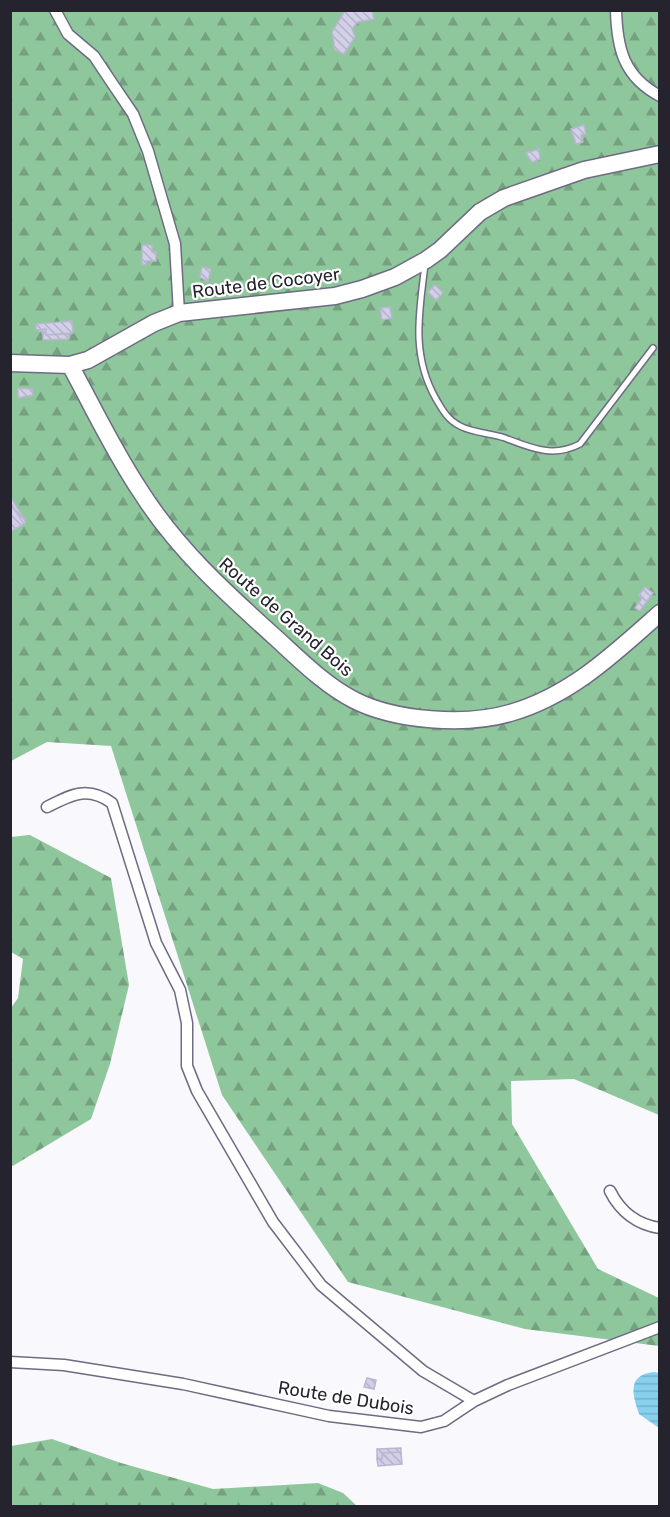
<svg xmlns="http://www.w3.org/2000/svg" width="670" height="1517" font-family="Rubik,sans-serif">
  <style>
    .forest { fill: url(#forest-firs) }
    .water { fill: url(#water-rules) }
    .building { fill: url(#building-back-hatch); stroke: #b9b6d0; stroke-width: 1.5 }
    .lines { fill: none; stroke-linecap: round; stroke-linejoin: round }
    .lane-casing { stroke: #6e6b82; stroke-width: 8 }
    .street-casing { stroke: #6e6b82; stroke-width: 13 }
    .secondary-casing { stroke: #6e6b82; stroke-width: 19 }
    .lane { stroke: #fff; stroke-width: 5 }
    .street { stroke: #fff; stroke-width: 10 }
    .secondary { stroke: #fff; stroke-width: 16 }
    .labels { text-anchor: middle; stroke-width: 4.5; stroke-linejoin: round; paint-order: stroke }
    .street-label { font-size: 18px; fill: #25242e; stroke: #fff }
  </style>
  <defs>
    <pattern id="forest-firs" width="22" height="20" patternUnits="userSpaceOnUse" patternTransform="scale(1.5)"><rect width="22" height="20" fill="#8fc79d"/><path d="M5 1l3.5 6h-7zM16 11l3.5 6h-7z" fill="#75a180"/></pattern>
    <pattern id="water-rules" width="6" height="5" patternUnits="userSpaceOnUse" patternTransform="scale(1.5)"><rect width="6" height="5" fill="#87d0ee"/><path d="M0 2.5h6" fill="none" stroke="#74b2cc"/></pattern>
    <pattern id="building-back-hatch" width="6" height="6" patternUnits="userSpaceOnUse" patternTransform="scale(1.5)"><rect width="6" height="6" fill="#d2cfe9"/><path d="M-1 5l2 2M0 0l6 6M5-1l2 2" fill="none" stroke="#b4b2c8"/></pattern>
  </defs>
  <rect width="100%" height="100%" fill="#f9f8fd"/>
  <path class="forest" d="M11,11H659V1115L574,1079L511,1081L512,1124L598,1269L659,1298V1346L525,1329L348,1282L222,1095L111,746L47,742L11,761Z
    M30,835L111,878L129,985L110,1064L91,1119L11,1167V1008L18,998L23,959L11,952V837Z
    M52,1439L121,1463L213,1489L318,1483L343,1493L357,1506H11V1446Z"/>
  <path class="water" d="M654,1372L659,1373V1428L639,1414C632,1394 627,1375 654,1372Z"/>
  <path class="building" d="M349,10H372L374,19L358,22L352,29L355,37L344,54L335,50L332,32L344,12Z
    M584,125L586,134L581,135L583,142L576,144L571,129Z
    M539,149L540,159L532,162L526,153Z
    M142,245H152V252H156V261H146V265L142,264Z
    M202,267L211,269L208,282L200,277Z
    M435,285L443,293L436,300L428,292Z
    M390,307L392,318L382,320L380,308Z
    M72,321L73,333L46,335V329L36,330V324Z
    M46,329V335L69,334V339L43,340V332L36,330Z
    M18,388L32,389L33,395L18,398Z
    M10,496L26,522L24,524L10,502Z
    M10,502L24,524L10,532L11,525Z
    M645,587L653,593L640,611L635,608L642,598L639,595Z
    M367,1378L376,1380L374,1389L364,1387Z
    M401,1448V1452L382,1453V1459H377V1449Z
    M401,1452L402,1464L378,1466L377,1459H382V1453Z"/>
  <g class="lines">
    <defs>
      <path id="lane" d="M425,265C419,313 411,355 436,399C443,411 448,420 460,426C473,433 491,433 505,438C531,448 553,458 580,444L653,348"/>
      <path id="street" d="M55,10L68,34L94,56L112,83L133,114L148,151L175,244L179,313
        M616,10C617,49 624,77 660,96
        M47,807C72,794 88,786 112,803L156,943L180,990L187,1023V1066L197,1091L273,1222L321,1285L423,1371L474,1401
        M610,1191C620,1211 637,1225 660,1228
        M10,1362L64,1365L183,1384L329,1416L421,1427L444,1421L474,1401L508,1385L660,1327"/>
      <path id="secondary" d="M10,363L70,365L88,360L154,323L179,313L335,296L362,289L395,277L426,260L440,250L480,212L504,198L584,170L660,154
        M70,365C93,407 114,452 141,492C177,549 226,593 276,638C300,660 325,685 354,700C395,721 466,726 510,713C570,696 614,654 660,613"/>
    </defs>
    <use href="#lane" class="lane-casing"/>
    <use href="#street" class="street-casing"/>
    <use href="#secondary" class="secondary-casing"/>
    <use href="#lane" class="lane"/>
    <use href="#street" class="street"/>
    <use href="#secondary" class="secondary"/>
  </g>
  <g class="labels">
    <g class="street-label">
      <text transform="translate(266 283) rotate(-7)" y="6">Route de Cocoyer</text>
      <text transform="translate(286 617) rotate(41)" y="6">Route de Grand Bois</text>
      <text transform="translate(346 1398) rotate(9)" y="6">Route de Dubois</text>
    </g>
  </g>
  <rect width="670" height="1517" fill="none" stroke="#25242e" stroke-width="24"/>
</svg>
